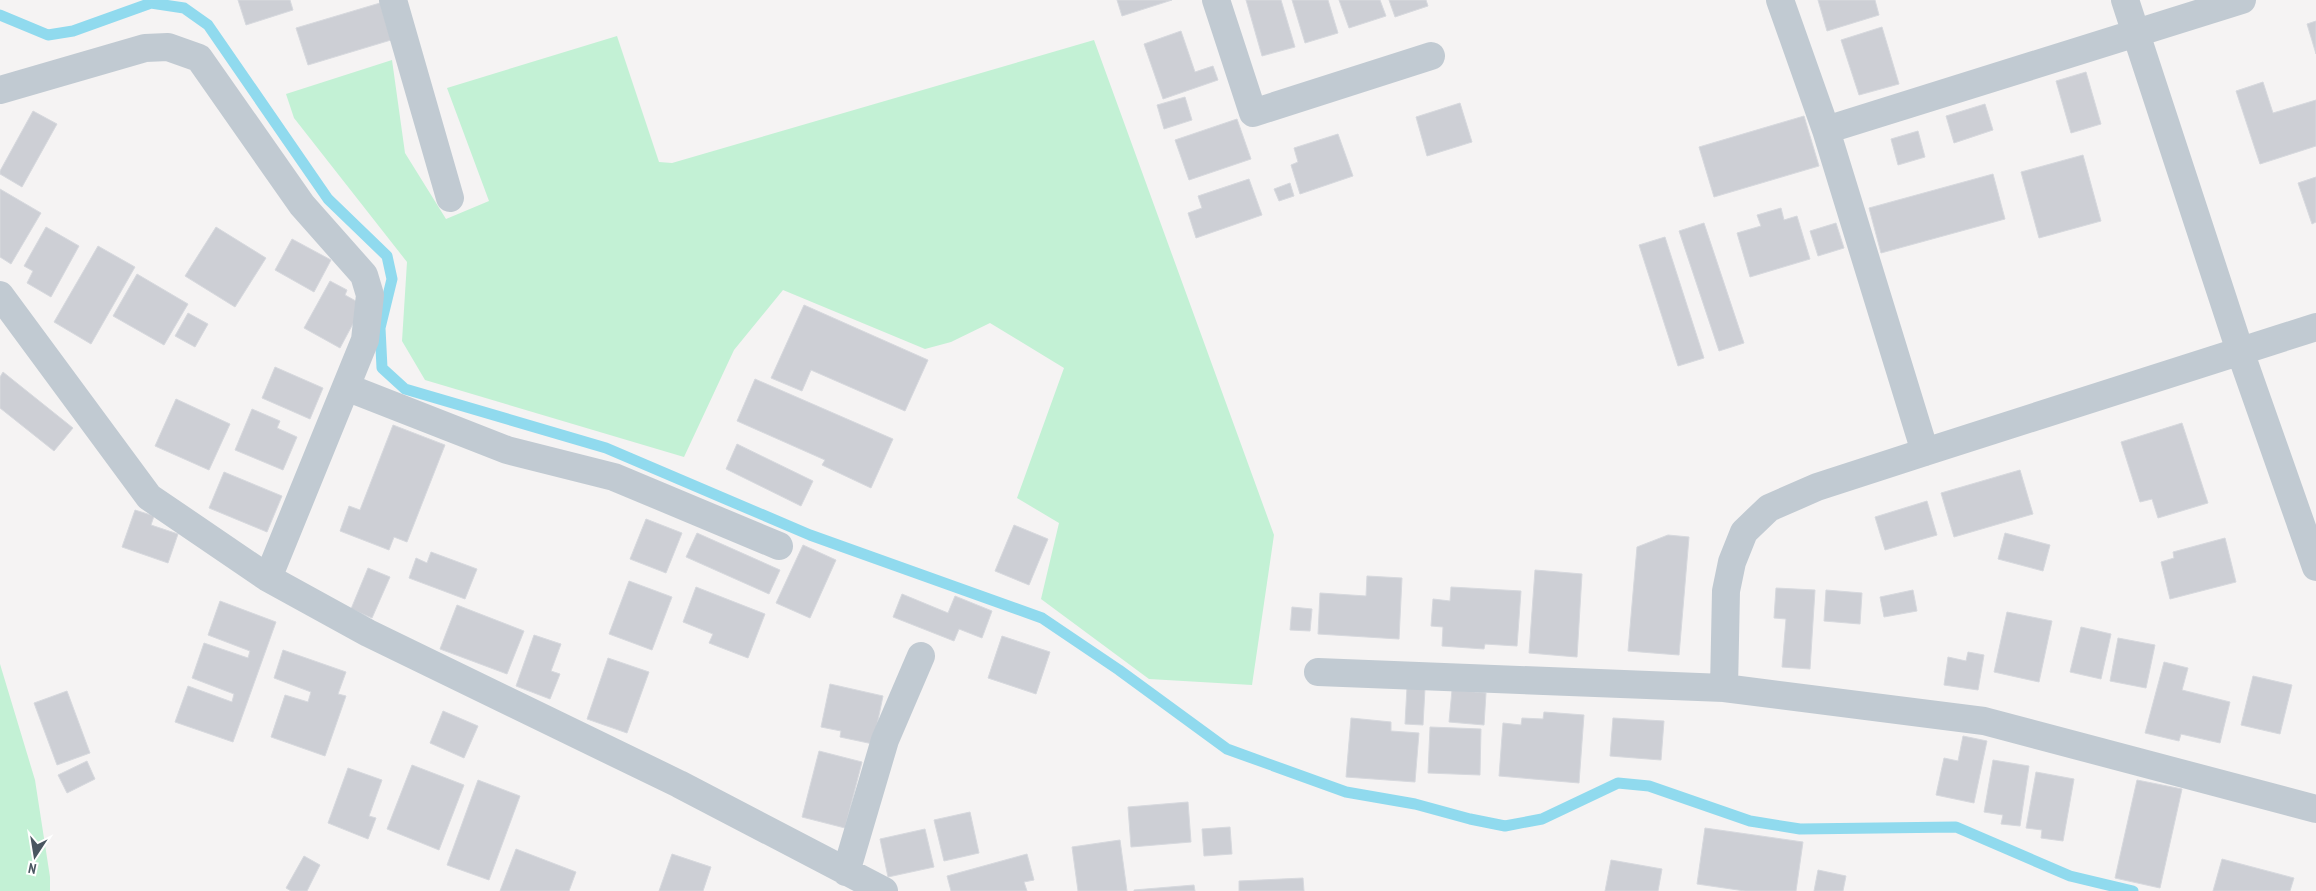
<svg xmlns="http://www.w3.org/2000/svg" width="2316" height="891" font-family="'PT Sans Narrow',sans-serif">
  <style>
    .green { fill: #c3f1d5 }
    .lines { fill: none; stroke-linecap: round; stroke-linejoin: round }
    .stream { stroke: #90daee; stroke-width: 11 }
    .building { fill: #cdcfd5; stroke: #d7d9de }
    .minor { stroke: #c1cad2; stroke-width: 28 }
  </style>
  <rect width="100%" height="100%" fill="#f5f3f3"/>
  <path class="green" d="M617,36L659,162L672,163L1094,40L1274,535L1252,685L1149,679L1041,599L1059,523L1017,498L1064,368L990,323L951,342L925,349L783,290L734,350L684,457L425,380L402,341L407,262L294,118L286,94L392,60L405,153L446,219L489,201L447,88Z
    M0,664L35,780L50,877V891H0Z"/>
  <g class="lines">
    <path class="stream" d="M0,15L48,35L73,31L151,3L184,8L208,25L328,199L387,256L392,279L380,328L382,368L405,389L606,448L810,535L1042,618L1119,670L1227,749L1346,792L1415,804L1470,819L1505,826L1542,819L1618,783L1649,786L1750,821L1800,829L1956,827L2070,876L2133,891"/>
  </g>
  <path class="building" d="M238,0H290L293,10L246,25Z
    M1117,0H1172L1122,16Z
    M1246,0H1281L1295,47L1262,56Z
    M1292,0H1328L1338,33L1305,43Z
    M1339,0H1380L1386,16L1349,28Z
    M1389,0H1426L1428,6L1395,17Z
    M1818,0H1875L1879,15L1827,31Z
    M380,3L391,40L308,65L296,28Z
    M2316,21V54L2307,24Z
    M1882,27L1899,84L1859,95L1841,40Z
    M1181,31L1195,72L1213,66L1218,80L1163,99L1144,44Z
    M2086,72L2101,124L2071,133L2056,81Z
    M2263,82L2273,113L2316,100V146L2260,164L2236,91Z
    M1185,97L1192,120L1164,129L1157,105Z
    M1460,103L1472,142L1427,156L1416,117Z
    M1985,104L1993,130L1954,143L1946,116Z
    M33,111L57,124L22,187L0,174V171Z
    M1804,116L1819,166L1714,197L1699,147Z
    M1237,119L1251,159L1189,180L1175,140Z
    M1918,131L1925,157L1898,165L1891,139Z
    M1338,134L1353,176L1300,194L1291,165L1298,162L1294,148Z
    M2083,155L2101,221L2039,238L2021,172Z
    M1993,174L2005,219L1881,253L1869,208Z
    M2316,177V222L2312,224L2298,183Z
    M1249,179L1262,215L1196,238L1188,213L1202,208L1198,196Z
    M1290,183L1294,196L1279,201L1274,189Z
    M0,189L41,213L11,264L0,257Z
    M1781,208L1784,220L1797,216L1810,259L1750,277L1737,233L1761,226L1757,215Z
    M1704,223L1744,343L1719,351L1679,231Z
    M1836,223L1844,248L1818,256L1810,231Z
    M46,227L79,246L51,297L27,283L33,271L24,266Z
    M216,227L266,258L235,307L185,276Z
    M1665,237L1704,358L1678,366L1639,245Z
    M292,239L331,260L314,292L275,270Z
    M98,246L135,267L91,344L54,322Z
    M137,274L188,304L164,345L113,316Z
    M330,281L347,290L345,295L363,305L340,348L304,328Z
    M804,305L928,360L905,411L811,370L802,391L771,378Z
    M188,313L208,324L195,347L175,336Z
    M275,367L323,388L310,419L262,398Z
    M3,372L73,428L54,451L0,408V377Z
    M755,379L893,439L871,488L822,465L825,460L737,421Z
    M176,399L230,424L209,470L155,446Z
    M252,409L280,421L277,428L297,437L283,470L235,450Z
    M2182,423L2208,503L2158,518L2152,499L2140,502L2121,442Z
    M393,425L445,445L407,542L394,537L389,550L340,531L349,506L360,510Z
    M737,444L813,481L801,506L726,469Z
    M2020,470L2033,514L1954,537L1941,493Z
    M224,472L282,496L267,532L209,508Z
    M1927,501L1937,535L1885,550L1875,517Z
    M135,510L154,516L151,525L178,534L168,563L122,547Z
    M646,519L682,533L666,573L630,559Z
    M1014,525L1048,539L1029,585L995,571Z
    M697,533L780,570L769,594L686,557Z
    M2005,533L2050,545L2043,571L1998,559Z
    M1668,535L1689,537L1679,655L1628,651L1637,547Z
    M2225,538L2236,582L2170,599L2161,562L2174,558L2173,552Z
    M803,545L836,560L810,618L776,603Z
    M431,552L477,569L465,599L409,578L416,558L427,563Z
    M368,568L390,577L372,618L351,609Z
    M1535,570L1582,574L1577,657L1529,653Z
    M1367,576L1402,578L1399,639L1318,634L1320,593L1366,596Z
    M629,581L672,597L652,650L609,634Z
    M696,587L765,614L748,658L709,643L713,634L683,622Z
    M1451,587L1521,591L1517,646L1485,644L1484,649L1442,646L1443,627L1431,626L1433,599L1450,601Z
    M1776,588L1815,590L1810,669L1782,667L1786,619L1774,618Z
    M1826,590L1862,593L1860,624L1824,621Z
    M1913,590L1917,611L1884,617L1880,597Z
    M902,594L948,613L955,596L992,611L982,638L959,629L954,641L893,617Z
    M220,601L276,622L233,742L175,722L188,686L232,702L234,694L192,678L204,643L248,658L250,651L208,635Z
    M457,605L524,631L507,674L440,649Z
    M1292,607L1312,609L1310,631L1290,630Z
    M2007,612L2052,621L2039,682L1994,672Z
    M2081,627L2111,634L2101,679L2070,672Z
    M534,635L561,644L551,671L560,674L550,699L516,686Z
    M1002,636L1050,652L1036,694L988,678Z
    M2118,638L2155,645L2146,688L2110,681Z
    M283,650L346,672L338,694L346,696L325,756L271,737L285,695L308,702L311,692L274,678Z
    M1968,652L1984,655L1978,690L1944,685L1948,657L1966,661Z
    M608,658L649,672L627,733L587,719Z
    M2164,662L2188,668L2182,690L2230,702L2220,743L2181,734L2179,741L2145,733Z
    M2253,676L2292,685L2280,734L2241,725Z
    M830,684L883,696L873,744L840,737L841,731L821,727Z
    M1407,687L1425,688L1423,725L1405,724Z
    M1452,690L1486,693L1484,725L1449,722Z
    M67,691L90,753L57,765L34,703Z
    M443,711L478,726L464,758L430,743Z
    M1544,712L1584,715L1579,783L1499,776L1503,723L1521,725L1522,718L1543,719Z
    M1351,718L1391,722V731L1419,733L1415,782L1346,777Z
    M1613,718L1664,721L1661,760L1610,756Z
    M1430,727L1481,729L1480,775L1428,773Z
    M1963,736L1987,741L1974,803L1936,795L1944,758L1958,761Z
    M819,751L862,762L845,828L802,817Z
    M1993,760L2029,766L2020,826L2001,824L2003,815L1984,812Z
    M87,761L95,779L67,793L58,775Z
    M412,765L464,785L439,850L387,829Z
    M348,768L382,780L369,816L376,818L368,839L328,823Z
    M2036,772L2074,779L2063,841L2041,838L2042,830L2026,828Z
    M478,780L520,796L489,880L447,865Z
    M2137,780L2182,789L2160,888L2115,878Z
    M1188,802L1191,842L1131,847L1128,807Z
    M970,812L979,853L944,861L934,820Z
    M1230,827L1232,854L1204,856L1202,829Z
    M1705,828L1803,842L1796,891H1745L1697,884Z
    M925,829L934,867L888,877L880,839Z
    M1120,840L1127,891H1078L1072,847Z
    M516,849L576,872L569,891H500Z
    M672,854L711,867L703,891H659Z
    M1027,854L1034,880L1024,882L1027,891H951L947,876Z
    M304,856L320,865L307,891H291L286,888Z
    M2222,859L2294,878L2290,891H2213Z
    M1611,860L1662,869L1658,891H1605Z
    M1818,870L1846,876L1843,891H1814Z
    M1303,878L1304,891H1239V881Z
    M1194,885L1195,891H1134V890Z"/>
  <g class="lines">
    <path class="minor" d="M393,0L450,198
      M1216,0L1253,113L1431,56
      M1780,0L1826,130L1925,452L2316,327
      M2125,0L2240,351L2316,567
      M0,90L145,48L168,47L199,58L302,205L364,275L370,295L365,340L268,578
      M1826,130L2242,0
      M0,295L149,497L268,578L368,633L679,784L884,891
      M346,387L507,450L614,477L779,546
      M1318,672L1724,688L1984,721L2316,809
      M1724,688L1726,591L1732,562L1744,532L1769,508L1817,487L1925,452
      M846,872L885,740L921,656"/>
  </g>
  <g transform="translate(35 856) rotate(192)" stroke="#ffffff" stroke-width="4" paint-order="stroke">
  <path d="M0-4L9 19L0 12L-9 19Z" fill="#4a5661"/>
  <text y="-8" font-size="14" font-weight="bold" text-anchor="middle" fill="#4a5661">N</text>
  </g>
</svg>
